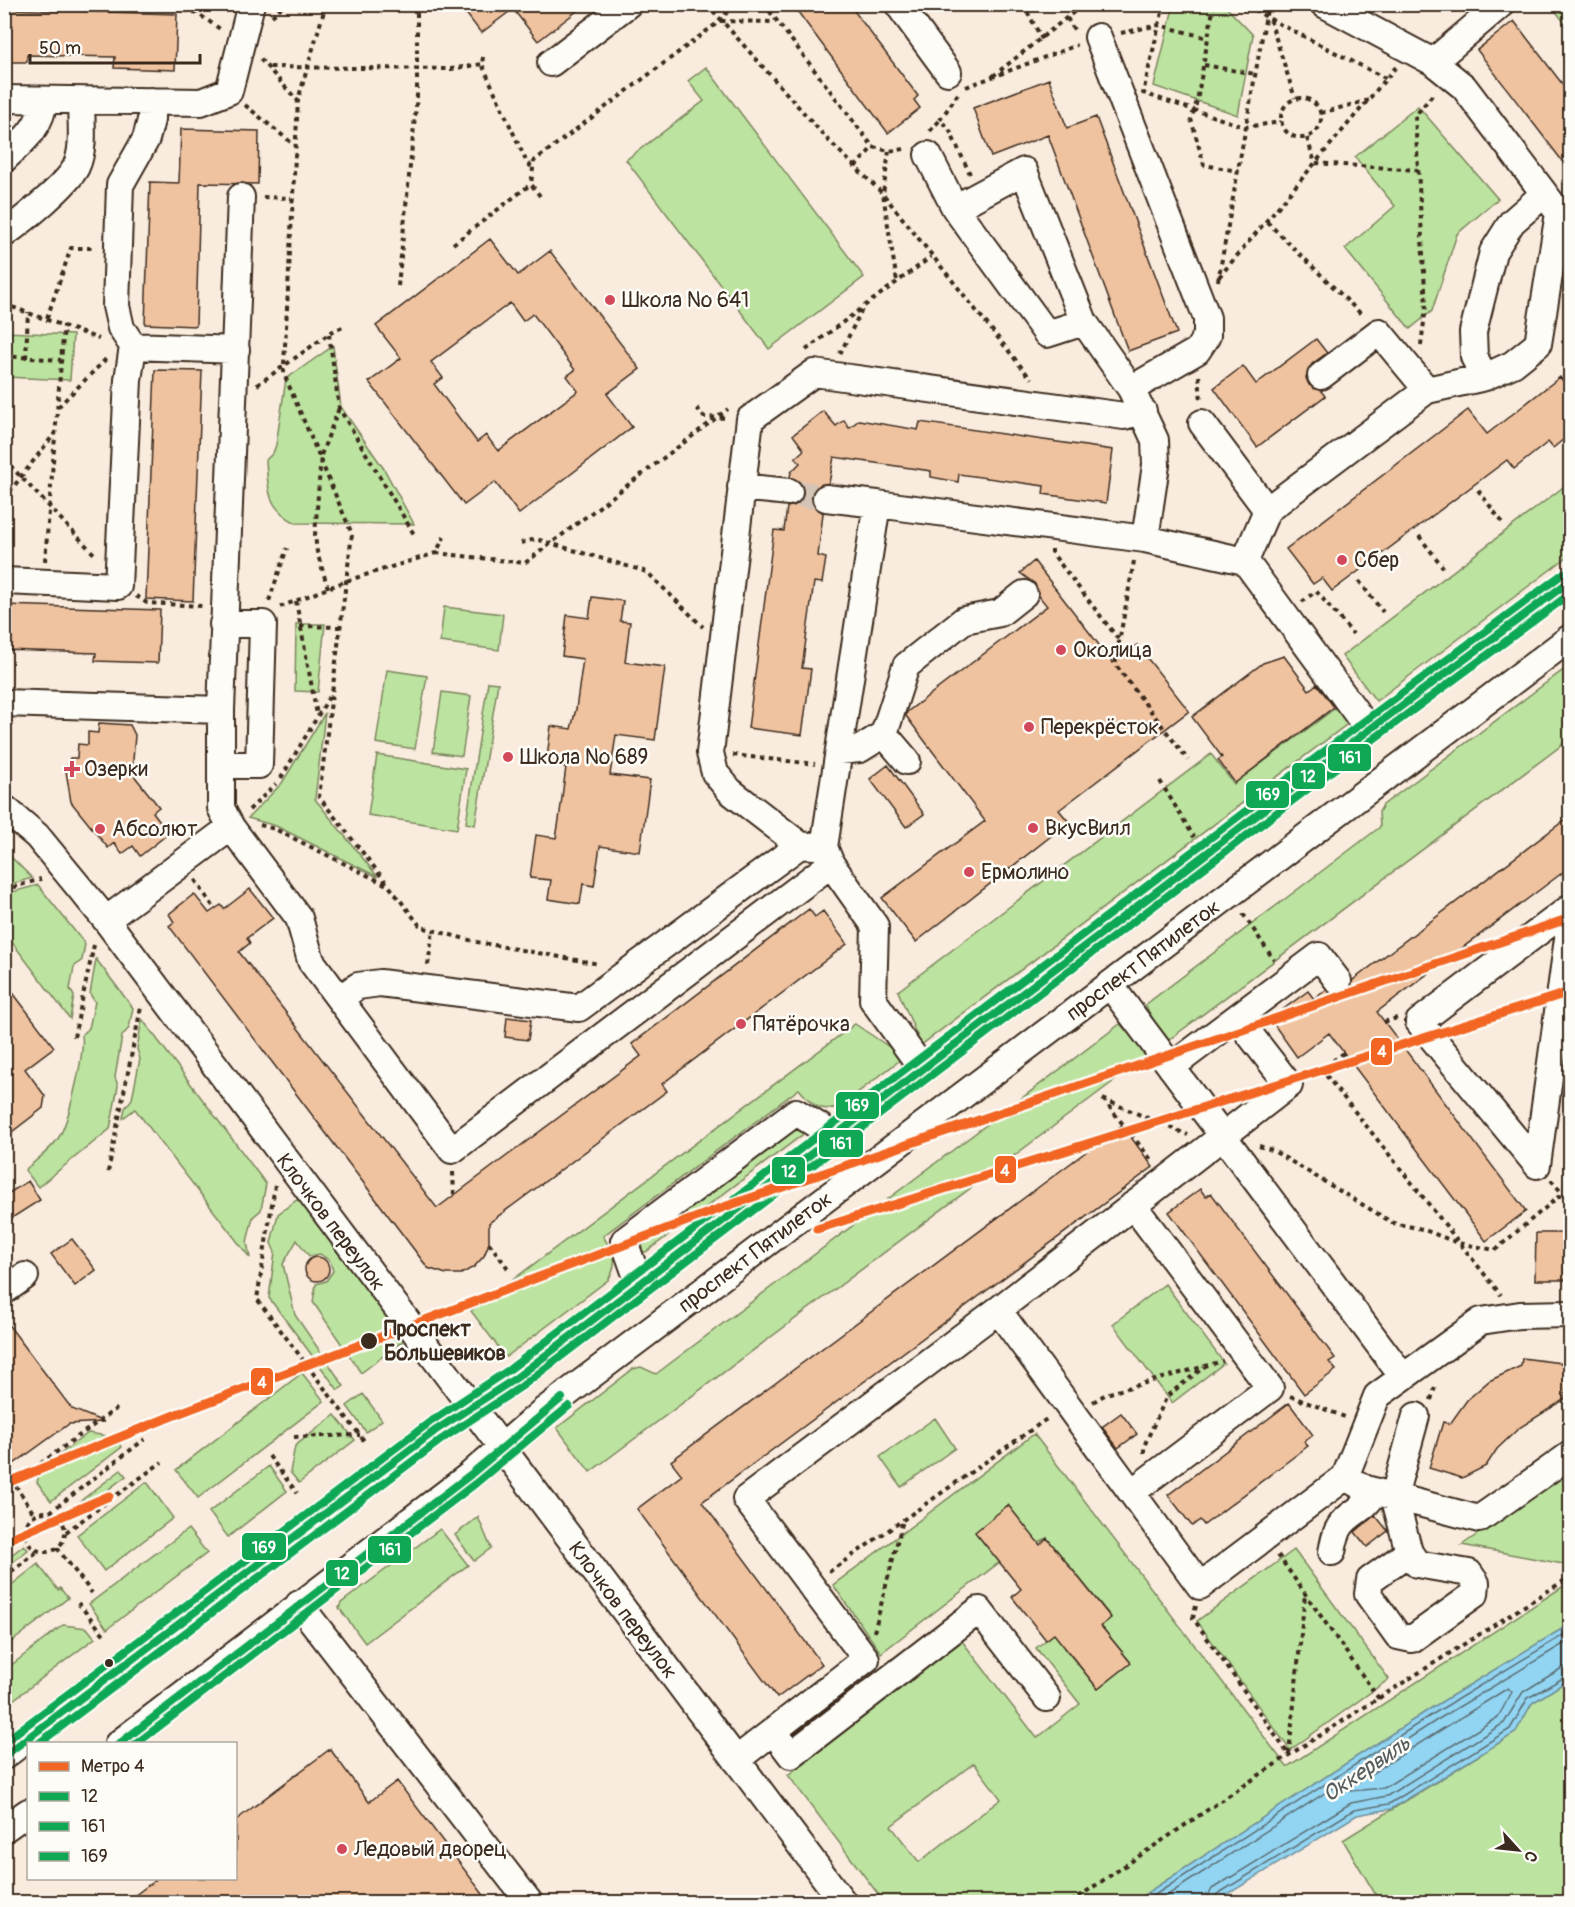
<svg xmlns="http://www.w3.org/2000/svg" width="1575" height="1907" font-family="Pangolin,sans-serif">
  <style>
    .green { fill: #bce39f; stroke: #7c865e; stroke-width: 1.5; fill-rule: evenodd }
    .water { fill: #91d5f3; stroke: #6f919e; stroke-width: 1.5 }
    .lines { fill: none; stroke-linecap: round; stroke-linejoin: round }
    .shore { stroke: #5d6e73; stroke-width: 1.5 }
    .building { fill: #f0c3a0; stroke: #3b2a1e; stroke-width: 1.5; fill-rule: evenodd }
    .minor-tunnel { stroke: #d3c4b7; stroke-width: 26; stroke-dasharray: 26 13; stroke-linecap: butt }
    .minor-casing { stroke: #3b2a1e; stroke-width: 30 }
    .path { stroke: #3b2a1e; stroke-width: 4; stroke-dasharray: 4.5 4.5; stroke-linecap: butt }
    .minor { stroke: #fdfcf7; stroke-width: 26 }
    .bus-1-casing { stroke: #fdfcf7; stroke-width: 12 }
    .bus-2-casing { stroke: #fdfcf7; stroke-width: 12 }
    .bus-3-casing { stroke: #fdfcf7; stroke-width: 12 }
    .bus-1 { stroke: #10a855; stroke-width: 8 }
    .bus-2 { stroke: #10a855; stroke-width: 8 }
    .bus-3 { stroke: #10a855; stroke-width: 8 }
    .metro-1-casing { stroke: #fdfcf7; stroke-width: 14 }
    .metro-1 { stroke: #f26522; stroke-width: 9 }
    .poi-dot { fill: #d1495b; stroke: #fdfcf7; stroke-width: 2 }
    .stop-dot { fill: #3b2a1e; stroke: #fdfcf7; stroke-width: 2 }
    .labels { text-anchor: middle; stroke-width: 5; stroke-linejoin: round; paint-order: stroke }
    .poi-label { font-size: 21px; fill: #3b2a1e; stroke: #fdfcf7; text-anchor: start }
    .street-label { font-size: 21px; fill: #3b2a1e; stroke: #fdfcf7 }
    .stop-label { font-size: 21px; font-weight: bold; fill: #3b2a1e; stroke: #fdfcf7; text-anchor: start }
    .water-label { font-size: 22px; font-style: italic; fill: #555d5e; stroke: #fdfcf7 }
    .line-badge { stroke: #fdfcf7; stroke-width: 2 }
    .badge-label { font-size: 16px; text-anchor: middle; font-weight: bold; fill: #fff }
  </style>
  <rect width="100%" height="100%" fill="#f9ebdd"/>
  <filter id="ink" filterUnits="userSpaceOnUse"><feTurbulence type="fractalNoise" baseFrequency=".0167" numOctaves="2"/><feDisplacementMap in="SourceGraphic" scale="12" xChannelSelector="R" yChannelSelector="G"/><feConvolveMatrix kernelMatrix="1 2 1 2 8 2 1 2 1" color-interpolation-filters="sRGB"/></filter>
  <g filter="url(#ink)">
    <path class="green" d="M1174,4L1224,5L1253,35L1238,115L1154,86Z
      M1551,5H1570V30Z
      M706,67L864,277L769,349L626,160L704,101L688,81Z
      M1418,106L1498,199L1457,234L1432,311L1410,329L1345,249L1395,206L1355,157Z
      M5,332L73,335L70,380L5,377Z
      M333,346L341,407L384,469L414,524L296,523C267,508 268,490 266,460L273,453L276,445L286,379Z
      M1570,482V555L1376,701L1342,656Z
      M444,607L503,614L499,650L440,642Z
      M296,624H325L318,692L295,691Z
      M387,670L427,676L415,749L376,743Z
      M1562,671L1570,676V739L1166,1042L1145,1005L1380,827L1379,812L1383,805Z
      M488,682L498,683L475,825L466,823Z
      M442,692L471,696L462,756L433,752Z
      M1338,706L1350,722L921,1045L898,991L1211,754L1234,784Z
      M325,713L315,799L378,877L276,826L248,818L282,783Z
      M377,755L466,769L457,829L368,815Z
      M5,851L32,878L5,886Z
      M38,885L85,944L82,960L74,967L70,989L74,996L70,1019L5,933V894Z
      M96,959L133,1008L129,1028L122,1036L115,1077L118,1086L110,1129L38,1187L25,1170C36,1160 52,1149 59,1137C69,1121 85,1053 82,1035L89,1028L95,1002L90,994Z
      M142,1019L266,1184L261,1210L253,1217L247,1242L250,1258L135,1109L123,1118L125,1108L132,1099L140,1059L137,1049Z
      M855,1024L904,1057L840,1106C819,1114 812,1104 799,1089L603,1236C613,1253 620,1261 608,1280L506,1357L471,1311Z
      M1120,1024L1149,1055L590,1472L557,1428L633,1369L641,1367L656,1374Z
      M798,1128L802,1130V1135L646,1252L640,1251L641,1246Z
      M298,1199L404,1340L361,1373L313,1302L316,1284L326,1281L333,1271L330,1261L320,1254L309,1256L297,1240L283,1264L295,1315L344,1386L338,1390L269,1298L275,1252L271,1243L278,1214Z
      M1165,1284L1224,1363L1172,1403L1113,1324Z
      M302,1373L324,1401L198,1498L176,1470Z
      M363,1394L382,1420L366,1432L347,1406Z
      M335,1415L355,1440L299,1483L290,1472L295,1446Z
      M935,1418L955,1448L901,1487L880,1457Z
      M88,1433L114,1437L122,1447L51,1501L37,1482L41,1469Z
      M1034,1434L1287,1767L1570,1582V1624L1430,1709L1133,1902H884L788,1775L962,1641L1037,1738L1080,1704L1036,1648L1062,1627L1065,1649L1098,1689L1131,1663L1101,1626L1111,1617L1047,1538L1000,1562L881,1653L833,1585ZM974,1763L1001,1799L919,1862L891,1826Z
      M269,1466L287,1491L228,1537L209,1512Z
      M121,1470L126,1476L66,1521L62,1515Z
      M1570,1470V1574L1563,1564L1462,1545Z
      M147,1482L173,1518L104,1571L77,1535Z
      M478,1517L491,1548L474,1561L455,1535Z
      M188,1529L207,1553L107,1629L89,1604Z
      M440,1529L468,1565L365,1643L339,1608L341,1603Z
      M24,1545L28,1550L5,1568V1560Z
      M1294,1550L1389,1679L1290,1750L1197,1621Z
      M38,1564L58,1590L60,1588L68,1598L5,1647V1590Z
      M63,1625L87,1628L95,1638L5,1706V1670Z
      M1570,1679V1902H1380L1343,1840L1515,1733L1532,1703Z"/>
    <path class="water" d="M1570,1624V1679L1532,1703L1515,1733L1391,1809L1357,1815L1215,1902H1133L1430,1709Z"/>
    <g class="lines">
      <path class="shore" d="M1508,1688L1512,1692L1498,1717L1384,1788L1350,1791V1787Z
        M1144,1902L1433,1714L1570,1631
        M1157,1902L1437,1720L1570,1640
        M1205,1902L1212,1889L1351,1803L1387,1796L1504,1723L1523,1692L1562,1668L1570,1666
        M1213,1902L1216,1895L1354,1810L1389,1804L1510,1729L1528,1698L1570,1674"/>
    </g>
    <path class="building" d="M459,4H586L538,41L513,9L481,33Z
      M792,4H849L918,96L914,100L920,108L888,133Z
      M4,9L177,14L175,70L114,68L115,57L27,55V62H4Z
      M1514,21L1570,94V171L1477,50Z
      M1049,79L1067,128L1096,117L1177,333L1128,351L1048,135L991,157L973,108Z
      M181,129L259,131L258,184L200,183L196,326L145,324L150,182L179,183Z
      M490,239L518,275L550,251L640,369L607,394L632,427L519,514L495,482L464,505L369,382L401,358L376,326ZM510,303L523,321L533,314L575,370L567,376L578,391L498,451L486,435L477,442L434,384L443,378L431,362Z
      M1316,339L1327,353L1312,364L1306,378L1309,385L1321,391L1325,396L1257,447L1214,388L1243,366L1256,384Z
      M155,370L202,371L193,601L146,599Z
      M1560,377L1570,391V434L1553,448L1548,442L1514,469L1507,460L1332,591L1322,578L1313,584L1286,549L1468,410L1487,434Z
      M823,411L836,426L844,420L849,428L859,420L918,430L920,422L1113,450L1106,503L1043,494L1044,486L959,474L958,482L931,477V471L834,457L829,483L820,485L811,497L813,504L823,513L818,556L826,558L822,583L814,582L802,668L811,669L802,735L748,728L774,530L784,531L787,507L796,505L804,494L802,485L790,477L791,472L800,463L795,458L804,450L793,435Z
      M1034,561L1113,663L1137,645L1189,711L1059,810L1069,822L916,942L882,898L985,821L906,716L907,712L1047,606L1038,595L1035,584L1020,573Z
      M592,597L623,601L620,621L630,622L625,662L665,667L655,740L616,735L610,775L650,780L640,852L600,846L594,886L583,884L580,904L548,899L551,880L530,878L536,835L556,838L559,820L566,767L546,765L551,726L571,729L576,709L583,659L562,656L567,615L589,618Z
      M4,605L160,610L158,663L95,661L96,653L4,650Z
      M1284,656L1309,690L1317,684L1334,707L1235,783L1218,760L1222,757L1192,717L1263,663Z
      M99,723L130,725L135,735L132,773L159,807L153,812L169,833L140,856L133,846L122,854L114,843L108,848L71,802L66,771L70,758H77L78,744L88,745V732L98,733Z
      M888,765L924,814L906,827L870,779Z
      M1570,816V867L1377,1012L1526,1211L1486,1241L1329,1033L1297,1057L1270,1019L1308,991L1314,999L1326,990L1333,995L1347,993L1353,980Z
      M250,889L273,918L247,938L250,943L239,952L437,1208L641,1056L632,1044L809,909L815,917L823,911L847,944L662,1084L667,1091L489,1223V1243L484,1256L474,1267L461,1274H446L428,1268L169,926L174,922L169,914L194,894L209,913L221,905L224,909Z
      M4,981L54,1047L25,1069L45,1096L43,1108L4,1138Z
      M507,1017L531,1020L528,1040L505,1037Z
      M1122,1125L1153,1167L702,1502L822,1664L777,1698L637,1509L682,1475L671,1461Z
      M28,1181L40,1200L4,1223V1196Z
      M1200,1189L1206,1197L1211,1193L1335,1358L1329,1362L1336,1370L1304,1394L1169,1212Z
      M1536,1233H1570V1280H1535Z
      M72,1239L96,1270L75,1286L51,1254Z
      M305 1269a12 12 0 1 1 24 0a12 12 0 1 1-24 0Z
      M4,1319L72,1409L104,1422L69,1424L4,1471Z
      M1522,1358L1569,1364L1565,1399L1519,1428L1497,1449L1486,1466L1462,1478L1429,1468L1443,1422L1450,1424L1467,1400L1489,1381L1521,1366Z
      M1289,1403L1313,1435L1304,1442L1308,1446L1204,1525L1200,1520L1192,1526L1168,1495Z
      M1121,1413L1137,1434L1118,1448L1102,1427Z
      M1008,1505L1040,1545L1047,1538L1111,1618L1101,1626L1131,1663L1098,1689L1054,1634L1046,1640L1012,1597L1021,1589L975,1532Z
      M1375,1515L1388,1531L1367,1547L1355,1532Z
      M330,1749L369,1802L397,1781L489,1902H126L158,1878H236V1820Z"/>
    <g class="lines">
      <path class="minor-tunnel" d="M789,492L826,498"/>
      <defs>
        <path id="minor" d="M898,4L948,72
          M1324,4L1433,62L1501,4
          M1098,37L1207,318V336L1197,351L1131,389
          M551,63L628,4
          M4,99L201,102L229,91L251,4
          M151,101V120L146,139L120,185L116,306L121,328L133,346L236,350
          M928,155L955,208
          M4,159C23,141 41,128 44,100
          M4,234C22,221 67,185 76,167C85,148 81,122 81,102
          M1084,322L1047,334L955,208L1024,171L1084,322L1131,389L1155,440L1156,465L1145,539
          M1321,376L1379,332L1427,390
          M1485,377L1474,357L1473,332L1493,252L1512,222L1544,194
          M1202,423L1267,510
          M741,487L789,492
          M826,498L877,504
          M1245,561L1267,510L1427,390L1485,377L1513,364L1538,344L1559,213L1464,87L1433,62
          M4,581L118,586L128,380L133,346
          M4,703L221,710
          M884,734L907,761
          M839,751L860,749L884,734L906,666L964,620L1000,613L1024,594
          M221,765H259L263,624H223
          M4,808L37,836L106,920L843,1902
          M231,827L221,808V710L241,197
          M800,845L730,791L715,773L710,753L750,419L814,373L1124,416L1143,411
          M106,920L231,827L299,918L311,961L452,1150L831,864
          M1110,985L1403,1377
          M340,998L358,986L380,983L579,1008L800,845L815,846
          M1171,1067L1319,956L1338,981
          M922,1068L873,1000L875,926L831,864L824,847L877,504L1145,539L1245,561L1369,730
          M1537,1165L1419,1022L1570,908
          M1537,1165L1570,924
          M639,1283L624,1241L796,1112L833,1135
          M4,1291L25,1276
          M998,1310L1289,1085L1237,1018
          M1345,1477L1366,1489L1479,1519L1570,1455
          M1132,1492L1270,1388L1133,1205
          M1332,1552C1334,1543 1335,1533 1341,1525C1351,1511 1369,1508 1374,1491
          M1409,1552L1417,1564L1469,1573L1476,1583L1475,1594L1412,1639L1398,1636L1368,1594L1370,1580L1409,1552L1394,1496L1416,1416
          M299,1604L529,1902
          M773,1731L791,1755L979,1610L1047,1698
          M118,1744L470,1475L541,1413L1570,638
          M4,1756L436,1430L516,1378L1369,730L1570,581
          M736,1760L866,1659L746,1499L998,1310L1200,1586L1345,1477L1377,1396L1481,1321L1520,1315L1570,1314
          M4,1829L28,1812"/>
      </defs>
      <use href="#minor" class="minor-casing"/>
      <path class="path" d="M158,4L197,13L220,29
        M326,4L298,100L284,365V374L352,534L319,797L389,886
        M707,4L828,140L883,194L1031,379
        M764,4L873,147L889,151L905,149
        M1023,4L1042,39
        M1164,4L1143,93L1245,127L1281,122
        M1214,4L1197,101L1191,119L1204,165L1238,171
        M1247,4L1266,17L1387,79
        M272,16L285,4
        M1067,18L1076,33
        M1270,20L1295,98
        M721,21L776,22
        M1121,33L1159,25L1208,38
        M483,57L482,64L527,163L533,168
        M260,59L297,100
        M1204,65L1255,74
        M270,67L451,69L482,64
        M993,76L1084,4
        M966,87L1077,45
        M958,94L940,120L949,129L970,174
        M1281 118a20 20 0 1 1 40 0a20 20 0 1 1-40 0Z
        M245,105L293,144
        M1321,113L1369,100
        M930,131L940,120
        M1307,138L1315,163L1418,170
        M889,151L883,194L897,282
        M855,167L873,147
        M540,196L531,184L534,161L720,21L734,4
        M263,197L291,198
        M1267,222L1363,316
        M453,244L531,184
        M1219,277L1396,67
        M1218,281L1268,4
        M398,286L417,96V4
        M4,304L99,339
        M47,318L71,248H95
        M329,334L339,408L415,536
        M1562,343L1570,337
        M1421,345L1426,307L1415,116L1434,93
        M806,350L863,307
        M840,354L863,307L931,257
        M4,356L61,360
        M26,358L28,312
        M1199,376L1201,401
        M257,385L333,331L343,327
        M58,407L106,359
        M697,408L704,417L728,418
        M4,459L96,556
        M1478,490L1502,522
        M4,499L55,433
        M1419,536L1443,567
        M521,543L536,539L647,572L703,627
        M1052,549V553L1119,640
        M436,553L525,563L728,409
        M45,561L64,325
        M1134,561L1115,664L1188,760
        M1359,581L1383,612
        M328,588L317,552L315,535L321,455L339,408
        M136,596L147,603L202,606
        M269,601L287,548
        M296,601L317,715
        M1302,602L1316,591L1353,634
        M280,607L346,581L436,553L444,537
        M300,626L340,627
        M733,755L815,764
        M281,778L329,697
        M1160,781L1194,837
        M249,810L276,784
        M260,825L275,829L389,886L421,927L477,942L599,964
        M195,880L215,909
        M4,890L41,879
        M1243,914L1274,960
        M428,965L433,930
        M1384,1022L1397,1018
        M74,1037L94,945
        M1344,1053L1321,1069L1501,1295
        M1103,1099L1188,1135
        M1103,1099L1153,1162
        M1259,1146L1272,1150L1393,1223L1422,1229L1458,1243L1495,1250L1563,1193
        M108,1172L141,1007
        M453,1172L454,1195
        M1551,1180L1570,1202
        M275,1185L257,1299L365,1442
        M489,1243L510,1271
        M1290,1396L1345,1417
        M1431,1400L1436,1384
        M1093,1402L1106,1394L1223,1361
        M294,1437L360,1435
        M1144,1453V1446L1167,1396L1204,1367
        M269,1456L297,1493
        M6,1470L34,1514
        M4,1490L120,1406
        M25 1532a20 20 0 1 1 40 0a20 20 0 1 1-40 0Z
        M50,1512L145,1439
        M66,1532L162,1462
        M4,1546L24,1531
        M57,1548L92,1593
        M1278,1555L1379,1699
        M829,1572L1048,1418
        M4,1577L38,1551
        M78,1603L106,1637
        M1196,1606L1193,1618L1289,1755
        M874,1632L903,1520
        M1289,1754L1305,1594
        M1071,1902L1289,1755L1570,1577
        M1347,1902L1353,1899L1374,1902
        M1548,1902L1570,1894"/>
      <use href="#minor" class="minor"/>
      <defs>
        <path id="bus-1" d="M119,1744L470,1475L562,1398
          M4,1756L436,1430L516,1378L1369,730L1570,581"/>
        <path id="bus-2" d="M38,1744L442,1439L522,1386L1375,738L1570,594
          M136,1744L476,1483L569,1406"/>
        <path id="bus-3" d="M4,1742L430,1422L510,1369L1363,722L1564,573"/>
      </defs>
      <use href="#bus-1" class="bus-1-casing"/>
      <use href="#bus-2" class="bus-2-casing"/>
      <use href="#bus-3" class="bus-3-casing"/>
      <use href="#bus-1" class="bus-1"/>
      <use href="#bus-2" class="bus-2"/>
      <use href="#bus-3" class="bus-3"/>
      <defs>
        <path id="metro-1" d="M817,1229L1570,992
          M4,1484L177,1414L724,1207L1570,918
          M4,1541L109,1496"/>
      </defs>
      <use href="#metro-1" class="metro-1-casing"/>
      <use href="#metro-1" class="metro-1"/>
    </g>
  </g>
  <g class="poi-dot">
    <circle cx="610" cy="300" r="6"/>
    <circle cx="1342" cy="560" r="6"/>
    <circle cx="1061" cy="650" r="6"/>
    <circle cx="1029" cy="727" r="6"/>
    <circle cx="508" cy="757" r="6"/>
    <path d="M69 760h6v6h6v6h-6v6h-6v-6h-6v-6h6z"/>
    <circle cx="1033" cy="828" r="6"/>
    <circle cx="100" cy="829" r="6"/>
    <circle cx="969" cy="872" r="6"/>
    <circle cx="741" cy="1024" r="6"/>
    <circle cx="342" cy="1849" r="6"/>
  </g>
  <g class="stop-dot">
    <circle cx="369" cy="1341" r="9"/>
    <circle cx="109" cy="1663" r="5"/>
  </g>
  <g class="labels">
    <g class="poi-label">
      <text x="622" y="307">Школа № 641</text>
      <text x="1354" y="567">Сбер</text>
      <text x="1073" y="657">Околица</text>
      <text x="1041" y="734">Перекрёсток</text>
      <text x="520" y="764">Школа № 689</text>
      <text x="84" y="776">Озерки</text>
      <text x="1045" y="835">ВкусВилл</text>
      <text x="112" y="836">Абсолют</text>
      <text x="981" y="879">Ермолино</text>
      <text x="753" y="1031">Пятёрочка</text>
      <text x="354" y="1856">Ледовый дворец</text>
    </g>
    <g class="street-label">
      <text transform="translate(1143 960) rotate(-37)" y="7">проспект Пятилеток</text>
      <text transform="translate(331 1222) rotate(53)" y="7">Клочков переулок</text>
      <text transform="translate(755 1252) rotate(-37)" y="7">проспект Пятилеток</text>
      <text transform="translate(623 1610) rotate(53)" y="7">Клочков переулок</text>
    </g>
    <g class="stop-label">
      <text x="384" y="1336">Проспект<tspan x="384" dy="24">Большевиков</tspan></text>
    </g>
    <g class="water-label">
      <text transform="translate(1366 1768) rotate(-34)" y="8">Оккервиль</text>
    </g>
  </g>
  <g class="line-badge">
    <rect x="1327" y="743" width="45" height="29" rx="6" fill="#10a855"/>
    <rect x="1291" y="762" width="35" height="28" rx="6" fill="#10a855"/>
    <rect x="1245" y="780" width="45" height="29" rx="6" fill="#10a855"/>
    <rect x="1370" y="1037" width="23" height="29" rx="6" fill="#f26522"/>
    <rect x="835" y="1091" width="45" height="29" rx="6" fill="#10a855"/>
    <rect x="818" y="1129" width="46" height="29" rx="6" fill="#10a855"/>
    <rect x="994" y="1155" width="23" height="29" rx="6" fill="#f26522"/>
    <rect x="771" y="1156" width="35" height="29" rx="6" fill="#10a855"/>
    <rect x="250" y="1367" width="24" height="29" rx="6" fill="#f26522"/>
    <rect x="241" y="1532" width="46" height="29" rx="6" fill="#10a855"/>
    <rect x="367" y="1535" width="45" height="29" rx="6" fill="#10a855"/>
    <rect x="325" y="1559" width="34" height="28" rx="6" fill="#10a855"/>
  </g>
  <g class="badge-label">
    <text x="1350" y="763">161</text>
    <text x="1308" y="782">12</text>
    <text x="1268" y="800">169</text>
    <text x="1382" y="1057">4</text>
    <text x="857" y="1111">169</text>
    <text x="841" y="1149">161</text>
    <text x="1005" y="1176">4</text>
    <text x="789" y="1177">12</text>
    <text x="262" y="1388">4</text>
    <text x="264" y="1553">169</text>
    <text x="390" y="1555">161</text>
    <text x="342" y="1579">12</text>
  </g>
  <rect width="1575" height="1907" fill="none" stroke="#fdfcf7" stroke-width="24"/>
  <rect x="12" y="12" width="1551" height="1883" fill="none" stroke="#3b2a1e" stroke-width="2" filter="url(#ink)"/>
  <rect x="27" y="1742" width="210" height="138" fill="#fdfcf7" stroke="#afa8a0" stroke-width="1.5"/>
  <rect x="39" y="1762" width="30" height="9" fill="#f26522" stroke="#afa8a0" stroke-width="1.5"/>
  <text x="81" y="1772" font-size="18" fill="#3b2a1e">Метро 4</text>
  <rect x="39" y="1792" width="30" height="9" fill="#10a855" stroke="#afa8a0" stroke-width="1.5"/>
  <text x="81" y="1802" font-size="18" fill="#3b2a1e">12</text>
  <rect x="39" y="1822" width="30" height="9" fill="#10a855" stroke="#afa8a0" stroke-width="1.5"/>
  <text x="81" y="1832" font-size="18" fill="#3b2a1e">161</text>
  <rect x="39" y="1852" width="30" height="9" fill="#10a855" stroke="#afa8a0" stroke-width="1.5"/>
  <text x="81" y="1862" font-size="18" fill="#3b2a1e">169</text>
  <g transform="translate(1518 1850) rotate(117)" stroke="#fdfcf7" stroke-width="4.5" paint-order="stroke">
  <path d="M0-4.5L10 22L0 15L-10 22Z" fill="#3b2a1e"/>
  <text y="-9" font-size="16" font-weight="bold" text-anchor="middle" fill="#3b2a1e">С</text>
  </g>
  <path d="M30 54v9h170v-9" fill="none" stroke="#3b2a1e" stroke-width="3"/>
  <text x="39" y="54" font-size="18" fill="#3b2a1e" stroke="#fdfcf7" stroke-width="4.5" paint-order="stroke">50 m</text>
</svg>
